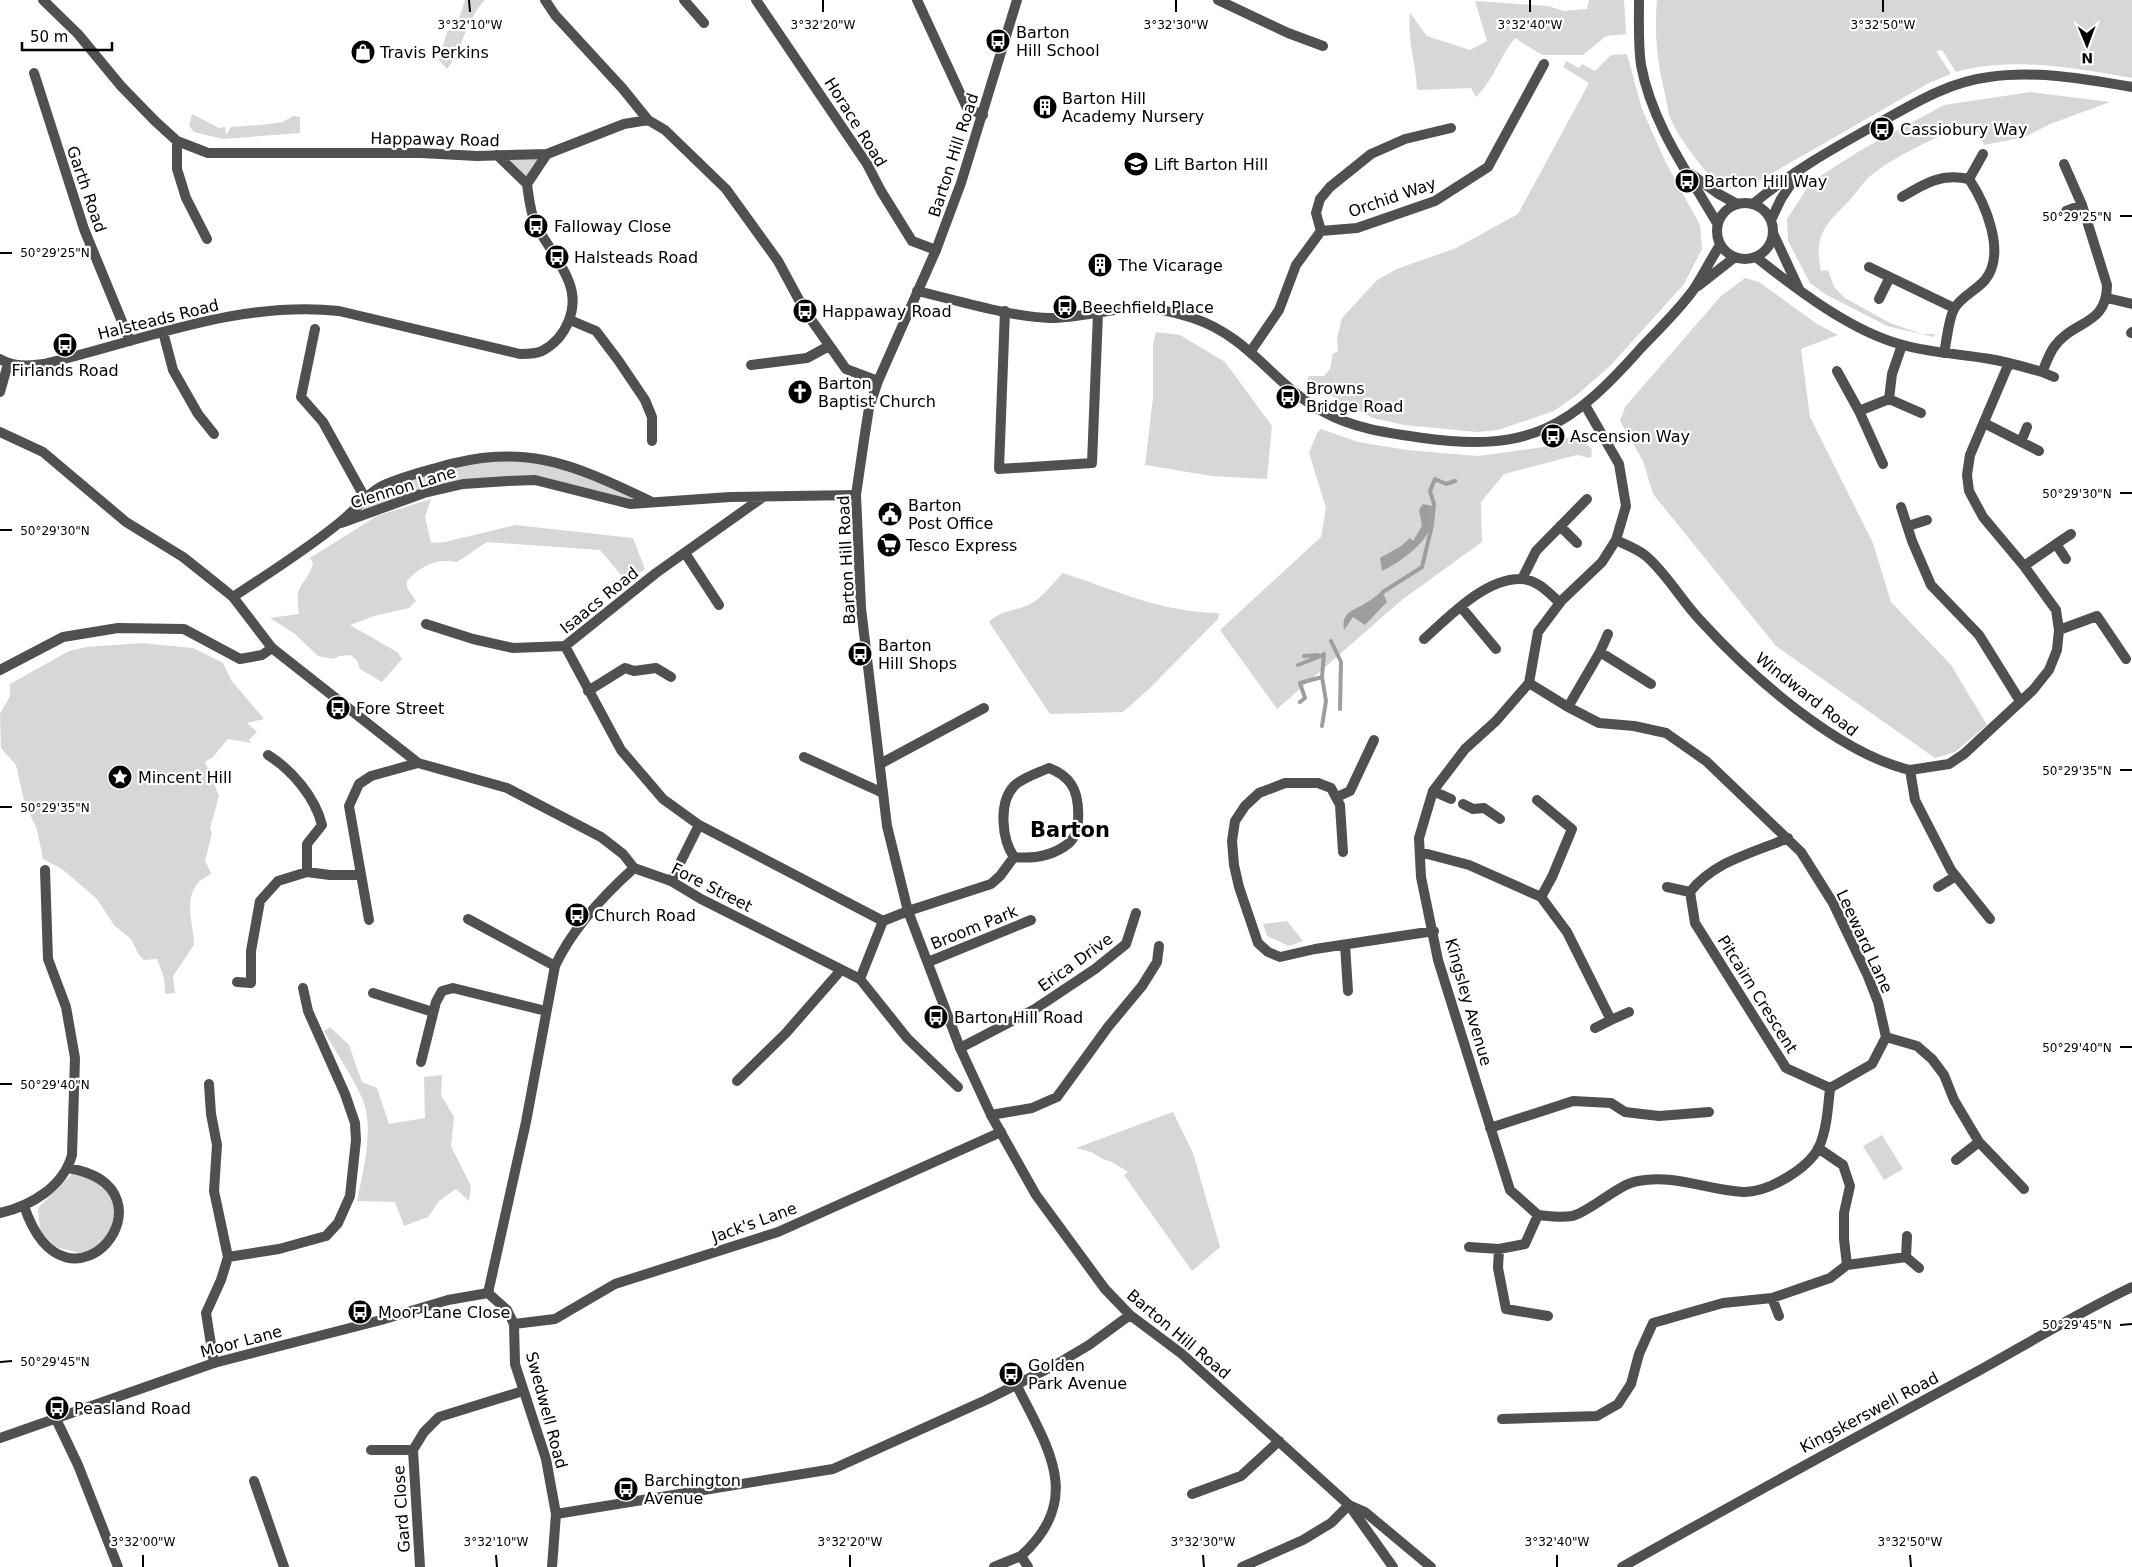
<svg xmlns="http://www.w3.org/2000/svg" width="2132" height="1567" font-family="'DejaVu Sans',sans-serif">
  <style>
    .green { fill: #d7d7d7 }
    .water { fill: #9e9e9e }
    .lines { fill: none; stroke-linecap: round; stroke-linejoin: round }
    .stream { stroke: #9e9e9e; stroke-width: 4 }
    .minor { stroke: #505050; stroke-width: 10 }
    .tertiary { stroke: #505050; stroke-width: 10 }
    .ticks { fill: none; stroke: #000; stroke-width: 2 }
    .labels { text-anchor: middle; stroke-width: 4.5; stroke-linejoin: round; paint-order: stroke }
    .poi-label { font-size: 16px; fill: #000; stroke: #fff; text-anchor: start }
    .street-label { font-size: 16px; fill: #000; stroke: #fff }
    .district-label { font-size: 21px; font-weight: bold; fill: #000; stroke: #fff }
    .ticks-label { font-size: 12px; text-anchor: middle; fill: #000; stroke: #fff; stroke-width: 4.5; stroke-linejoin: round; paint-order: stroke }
  </style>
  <rect width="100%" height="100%" fill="#fff"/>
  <path class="green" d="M465,0H485C466,19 463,49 447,69L439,60L447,32L458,22Z
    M1589,0H1624L1626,34L1606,36L1583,55H1542L1515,38C1500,56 1493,81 1476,97L1471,88L1417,90C1416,62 1407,41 1410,13L1427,36L1470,50L1487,41L1475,1L1548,6L1564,11L1587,9Z
    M1657,0H2132V78C2075,68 2012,56 1956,72L1942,50L1936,51L1951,74L1929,83L1748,187C1728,194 1715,182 1703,168C1692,154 1679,137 1671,120C1668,113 1667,103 1665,94C1657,61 1654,34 1657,0Z
    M1627,54L1642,109L1665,161L1700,225L1702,249L1684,284L1611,365L1578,394L1554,411L1498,430L1477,432L1404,425L1373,418L1306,382L1309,376H1324L1330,369L1333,353L1338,352L1337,338L1342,318L1377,280L1397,269L1456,248L1518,214L1589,83L1563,67L1566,61L1579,68L1582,64L1595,71L1611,55Z
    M2031,92L2110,102L2050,124L2025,137L1989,144L1984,145L1974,123L1961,125C1933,140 1900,153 1874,173C1863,181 1856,194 1846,204C1824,226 1814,236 1821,271L1828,270L1834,287L1845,298L1890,323L1922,334H1935L1934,337L1887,326L1825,294L1810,283L1788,241L1787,219L1811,182L1861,150L1944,105Z
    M192,114L219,128L225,127L226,135L231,127L260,125L283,122L293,116L300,117V133L223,139L194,132L189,126Z
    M547,154L527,184L497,155Z
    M1745,278L1759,282L1817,324L1838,335L1801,349L1810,417L1873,543L1891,602L1951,665L1987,725L1955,752L1935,758L1776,646L1653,494L1643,461L1620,421L1625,407L1720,297Z
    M1156,332L1180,335L1225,362L1272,426L1267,479L1212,476L1145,465L1153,398V345Z
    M1321,429L1358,442L1407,450L1478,456L1544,447L1563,438L1578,437L1592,449L1591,458L1577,455L1504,474L1481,502L1482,542L1403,599L1277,709L1220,630L1321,537L1326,508L1309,453L1317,433Z
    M497,456L552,460L651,502L623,503L536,480L463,484L341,522L381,486Z
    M431,499L425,517L431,543L445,542L515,525L633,538L645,569L626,581L600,550L487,542L457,562C437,558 421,565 407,581V588L416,601L409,608L374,616L350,625L397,652L402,659L382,682L360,669L357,661L351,655L339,656L334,659L318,656L295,634L270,618L299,614C294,579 305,590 313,563L310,558L377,516Z
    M1063,573C1118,591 1160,612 1219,613L1218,619L1149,689L1123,712L1050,714L989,622C1000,610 1018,611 1032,603C1044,596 1054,582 1063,573Z
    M142,643L193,648L223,663L231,680L264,719L247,723L257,732L249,740L252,743L228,739L213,757L205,762L219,796L210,829L212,833L205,861L211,873C207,878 202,878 198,883C183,901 194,925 194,945L173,976L175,993L165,994L164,978L157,959L144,960L139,955L131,939L114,925L97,899L62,869L43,859L37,829L25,805L16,765L1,748L0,714L10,696V684L69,651L87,647Z
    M1287,921L1303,941L1289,946L1267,936L1263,924Z
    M330,1027L349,1045L362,1082L377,1088L389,1124L425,1118L424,1077L442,1075L441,1095L454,1117L451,1146L471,1186L469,1201L456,1189L439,1201L428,1217L404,1226L395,1202L357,1201C363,1172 375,1127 362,1098C352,1075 336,1053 324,1031Z
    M1173,1112L1193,1153L1220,1247L1192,1271L1124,1175L1128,1172L1112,1162L1103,1159L1091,1152L1076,1148Z
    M1882,1135L1903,1169L1884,1180L1863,1146Z
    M72,1174L89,1176L111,1196L115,1211L110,1233L90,1251L79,1253L55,1247L40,1231L38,1208Z"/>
  <path class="water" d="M1423,504L1432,506C1431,513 1431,520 1430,526C1428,543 1397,564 1382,571L1380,558L1401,546L1410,538L1413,541L1422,526L1419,510Z
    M1382,591L1387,602L1365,625L1353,617L1344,630C1341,612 1353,611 1366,603C1371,600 1377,595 1382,591Z"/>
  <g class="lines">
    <path class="stream" d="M1383,592L1422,567L1432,525L1434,504L1430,491L1435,479L1446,484L1455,481
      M1331,641L1341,662L1340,709
      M1304,656L1318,655
      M1298,665L1323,655
      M1300,702L1305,698L1300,683L1322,677
      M1322,726L1326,701L1322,677L1324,654"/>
    <path class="minor" d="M43,0L78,34L121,86L155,121L177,141L208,153H421L477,156L547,154L624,124L648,120
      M545,0L555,15L623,89L648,120L665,130L726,189L778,261L805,311L846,369L878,381
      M684,0L704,23
      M756,0L867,164L881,191L912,241L936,250
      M917,0L967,108L983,115
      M1218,0L1288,33L1323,46
      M34,73L84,229L130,341
      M177,141V169L186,198L207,239
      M497,155L527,184L547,154
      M1969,179L1983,154
      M1902,197C1925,183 1941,173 1969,179C1985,203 2007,253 1985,280C1977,290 1960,297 1954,309C1948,321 1947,340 1944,353
      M2066,211L2082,205
      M1321,231L1316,213L1320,199L1330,187L1371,154L1405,139L1451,128
      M1773,233L1799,289
      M1756,257C1796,289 1852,332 1903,345C1931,353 1961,354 1990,359C2007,362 2025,367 2042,372C2046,364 2049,354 2054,347C2073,320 2107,326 2107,285L2082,205L2064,164
      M1869,267L1954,308
      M2107,298L2132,304
      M1879,299L1890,277
      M1005,311L999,469L1092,463L1098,313
      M570,320L596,331L618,360L645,400L652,417V441
      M315,329L301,397L323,422L365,498
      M163,332L173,370L198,414L214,434
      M2131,333L2132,332
      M1251,351L1279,310L1296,265L1321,231L1357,228L1435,201L1488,167L1544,64
      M0,359C13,367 29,366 44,364C142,341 238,300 339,311L520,354C527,354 536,354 542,351C567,338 579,307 569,282C561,261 546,244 536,225C530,212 529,198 527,184
      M751,365L807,358L829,346
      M1837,371L1859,411
      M2042,372L2054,377
      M0,392L8,364
      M1889,399L1921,413
      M1984,423L2039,451
      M2021,442L2027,427
      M1883,464L1859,411L1889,399L1892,374L1902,345
      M763,497L656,573L565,646L621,750L663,799L699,825L883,921
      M1901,507L1912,541L1931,585L1979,635L2020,701
      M341,523L424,493L463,484L508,481L535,480L630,504L730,497L856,495
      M1560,526L1577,543
      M1908,526L1927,520
      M1616,540C1626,545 1638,549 1646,556C1667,574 1681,600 1700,620C1750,675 1837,753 1910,770L1915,800L1951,870L1990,919
      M2056,544L2071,534
      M685,553L719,605
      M2024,566L2056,544L2066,559
      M1522,579L1536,551L1587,499
      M233,597C269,573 306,550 339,523C354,512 365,495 382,486C399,478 418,473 436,468C525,442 570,463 650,501
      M1461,607L1496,649
      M426,624L473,639L513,648L565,646
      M2059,630L2097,616L2126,659
      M1424,639C1449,617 1485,578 1521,579C1537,579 1549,593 1560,603
      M1600,652L1608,634
      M0,670L63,637L118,628L184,629L240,659L262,655L272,648
      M1529,683L1496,721L1465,749L1433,791L1419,838L1421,877L1438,960L1510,1190L1538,1215C1548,1216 1561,1218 1572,1216C1590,1212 1618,1184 1638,1181C1675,1174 1707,1190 1743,1192C1767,1193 1808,1169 1819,1147C1827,1129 1828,1107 1830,1088
      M1529,683L1568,707L1599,723L1634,726L1666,733L1706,761L1801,852L1833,903L1867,974L1878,1002L1886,1037L1872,1064L1830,1088
      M1529,683L1538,632L1562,600L1602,562L1616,540L1626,506L1619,464L1585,405
      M588,691L625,668L634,671L656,668L671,677
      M1568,707L1600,652L1651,684
      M268,755C292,770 315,797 322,825L307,844V872
      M804,757L883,793
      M880,764L984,708
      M1910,770L1949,764L1964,754L2033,690L2049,670L2057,650L2059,630L2056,610L2024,566L1983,517L1969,491L1967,475L1970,455L2009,363
      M1433,791L1451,799
      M1337,797L1350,791L1374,740
      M1537,800L1572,829L1552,877L1541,897
      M1463,804L1473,809L1484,808L1500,819
      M1788,838C1753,853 1714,861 1690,892L1695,923L1786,1068L1830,1088
      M1343,852L1340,805L1331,788L1318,783H1285L1259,793L1245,806L1235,821L1232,841L1234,865L1239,887L1258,943L1268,952L1280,957L1315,949L1434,931
      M1420,852L1469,865L1541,897L1567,932L1611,1020L1595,1028
      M671,881L699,825
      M1667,887L1690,892
      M1938,887L1956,876
      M908,911L991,884L1000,876L1014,857C1033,859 1053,856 1069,843C1082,832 1080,797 1071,784C1066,777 1057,771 1049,768C1038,773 1022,778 1014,786C998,803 1002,840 1014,857
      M468,919L555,966
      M369,920L349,806L359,784L371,776L418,763
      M1345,945L1348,991
      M928,962L1031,920
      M860,979L907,1038L958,1087
      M237,982L251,983V951L260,901L278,881L307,872L330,875H360
      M373,993L433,1012
      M1611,1020L1629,1012
      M1886,1037L1917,1046L1932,1059L1944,1075L1954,1100L1979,1142L2024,1189
      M960,1048L1035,1009L1095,969L1126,944L1136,913
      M421,1062L436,1002L442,991L453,988L546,1011
      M737,1081L786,1033L841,970
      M209,1084L211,1114L217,1145L214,1191L228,1257L221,1280L206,1313L214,1363
      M991,1115L1032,1108L1057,1097L1108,1027L1142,986L1157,962L1159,946
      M1490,1128L1573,1101L1611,1103L1625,1112L1659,1116L1709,1112
      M1956,1160L1979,1142
      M24,1206C68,1335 186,1188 68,1168
      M0,1213C31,1206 63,1187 72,1155L75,1058L66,1007L48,959L45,870
      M1469,1247L1499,1249L1525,1244L1538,1215
      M1499,1249L1498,1268L1506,1309L1548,1316
      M228,1257L279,1249L326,1236L338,1223L350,1196L356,1140L355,1123L345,1094L308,1011L303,988
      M1906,1257L1907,1236
      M1847,1265L1906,1257L1919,1268
      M488,1293L526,1122L555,966C572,929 604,895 634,868
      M1772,1298L1779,1316
      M514,1324L555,1319L615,1284L778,1232L1001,1132
      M1016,1384C1047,1447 1085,1498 1021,1556L1028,1567
      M55,1417L78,1465L118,1567
      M1502,1419L1597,1416L1618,1404L1631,1384L1639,1354L1653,1323L1723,1303L1772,1298L1830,1278L1847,1265L1844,1239V1213L1850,1186L1843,1165L1818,1148
      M371,1450H413
      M254,1481L284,1567
      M1192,1494L1241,1476L1279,1441
      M420,1567L413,1450L424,1432L439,1417L523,1391
      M552,1567L556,1514
      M994,1567L1021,1556
      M1242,1567L1303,1540L1331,1523L1349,1505L1365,1512L1431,1567
      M1622,1567C1741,1500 1860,1435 1980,1370C2030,1342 2080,1312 2132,1287"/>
    <path class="tertiary" d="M1017,0L961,183L936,250L878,381L869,408L864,440L856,495L861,608L887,826L908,911L960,1048L991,1115L1036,1195L1105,1289L1130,1315L1182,1354L1349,1505L1393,1567
      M1639,0C1639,21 1638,44 1641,65C1652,124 1688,173 1717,223
      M1691,174L1717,193L1737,204
      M1717 231a28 28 0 1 1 56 0a28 28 0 1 1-56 0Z
      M1753,204C1791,172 1834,148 1877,124C1913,104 1948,82 1989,77C2036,70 2086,79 2132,87
      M1771,220L1781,199L1799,172
      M1698,286L1735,257
      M917,291C956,300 1011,317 1050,318C1077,318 1105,310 1133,308C1152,307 1174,312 1193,318C1252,338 1273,385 1324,412C1355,429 1388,433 1423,438C1530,453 1571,427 1641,348C1659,329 1679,310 1694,289C1703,275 1711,259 1720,245
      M0,432L43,452L126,522L183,557L222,588L233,597L272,648L418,763L507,788L601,837L623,854L634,868L671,881L701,899L860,979L883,921L908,911
      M0,1438L214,1363L381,1320L448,1300L488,1293L507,1310L514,1324L515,1364L546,1459L556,1514L833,1469L986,1400L1057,1364L1089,1345L1130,1315"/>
  </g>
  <path class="ticks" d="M469,0L470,12M823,0V12M1176,0V12M1530,0V12M1883,0V12M2120,216H2132M0,253H12M2120,493H2132M0,530H12M2120,770H2132M0,807H12M2120,1047H2132M0,1084H12M2120,1325L2132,1324M0,1362L12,1361M143,1555V1567M496,1555L497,1567M850,1555V1567M1203,1555L1204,1567M1557,1555V1567M1910,1555L1911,1567"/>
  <defs>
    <symbol id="bus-disc" viewBox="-11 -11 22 22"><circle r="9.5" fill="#000" stroke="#fff"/><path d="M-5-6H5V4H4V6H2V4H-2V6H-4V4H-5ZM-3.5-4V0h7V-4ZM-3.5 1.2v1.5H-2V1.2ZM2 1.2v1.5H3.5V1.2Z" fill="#fff"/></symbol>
    <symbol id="shop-disc" viewBox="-11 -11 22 22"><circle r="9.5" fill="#000" stroke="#fff"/><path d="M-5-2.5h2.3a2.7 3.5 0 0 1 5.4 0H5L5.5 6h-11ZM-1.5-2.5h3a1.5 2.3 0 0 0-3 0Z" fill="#fff"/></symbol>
    <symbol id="building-disc" viewBox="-11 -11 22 22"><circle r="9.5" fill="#000" stroke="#fff"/><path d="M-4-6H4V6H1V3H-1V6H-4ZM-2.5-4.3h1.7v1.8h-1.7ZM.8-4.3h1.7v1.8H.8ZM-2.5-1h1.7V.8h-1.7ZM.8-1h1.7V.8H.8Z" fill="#fff"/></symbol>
    <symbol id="school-disc" viewBox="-11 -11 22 22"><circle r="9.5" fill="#000" stroke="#fff"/><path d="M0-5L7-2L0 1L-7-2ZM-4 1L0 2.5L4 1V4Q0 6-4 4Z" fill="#fff"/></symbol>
    <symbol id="church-disc" viewBox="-11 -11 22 22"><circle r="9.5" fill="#000" stroke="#fff"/><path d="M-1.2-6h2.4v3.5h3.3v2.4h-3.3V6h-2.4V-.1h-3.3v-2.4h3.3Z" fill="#fff"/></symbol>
    <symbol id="civic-disc" viewBox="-11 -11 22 22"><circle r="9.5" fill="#000" stroke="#fff"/><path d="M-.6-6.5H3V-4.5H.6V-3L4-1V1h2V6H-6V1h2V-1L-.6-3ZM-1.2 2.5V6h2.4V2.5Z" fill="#fff"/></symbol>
    <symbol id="supermarket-disc" viewBox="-11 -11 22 22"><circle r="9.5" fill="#000" stroke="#fff"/><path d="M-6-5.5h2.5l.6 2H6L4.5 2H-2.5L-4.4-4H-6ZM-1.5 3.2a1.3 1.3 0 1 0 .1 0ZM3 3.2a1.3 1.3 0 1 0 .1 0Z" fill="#fff"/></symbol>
    <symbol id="sight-disc" viewBox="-11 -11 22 22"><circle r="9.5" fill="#000" stroke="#fff"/><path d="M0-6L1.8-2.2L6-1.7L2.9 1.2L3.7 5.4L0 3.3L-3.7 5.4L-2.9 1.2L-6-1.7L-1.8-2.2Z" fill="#fff"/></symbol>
  </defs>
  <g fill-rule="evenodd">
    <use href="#bus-disc" x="984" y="27" width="28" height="28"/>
    <use href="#shop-disc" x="349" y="38" width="28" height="28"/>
    <use href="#building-disc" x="1031" y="93" width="28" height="28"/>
    <use href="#bus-disc" x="1868" y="115" width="28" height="28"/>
    <use href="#school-disc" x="1122" y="150" width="28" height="28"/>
    <use href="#bus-disc" x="1673" y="167" width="28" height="28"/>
    <use href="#bus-disc" x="522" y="212" width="28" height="28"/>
    <use href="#bus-disc" x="543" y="243" width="28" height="28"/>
    <use href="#building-disc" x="1086" y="251" width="28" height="28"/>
    <use href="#bus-disc" x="1051" y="293" width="28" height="28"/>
    <use href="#bus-disc" x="791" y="297" width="28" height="28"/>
    <use href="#bus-disc" x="51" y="331" width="28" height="28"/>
    <use href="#church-disc" x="786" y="378" width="28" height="28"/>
    <use href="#bus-disc" x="1274" y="383" width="28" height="28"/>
    <use href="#bus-disc" x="1539" y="422" width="28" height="28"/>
    <use href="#civic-disc" x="876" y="500" width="28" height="28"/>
    <use href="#supermarket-disc" x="875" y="531" width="28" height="28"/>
    <use href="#bus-disc" x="846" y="640" width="28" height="28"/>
    <use href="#bus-disc" x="324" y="694" width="28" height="28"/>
    <use href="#sight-disc" x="106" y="763" width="28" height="28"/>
    <use href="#bus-disc" x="563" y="901" width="28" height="28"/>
    <use href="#bus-disc" x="922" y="1003" width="28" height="28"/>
    <use href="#bus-disc" x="346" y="1298" width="28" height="28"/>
    <use href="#bus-disc" x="997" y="1360" width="28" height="28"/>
    <use href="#bus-disc" x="43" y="1394" width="28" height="28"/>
    <use href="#bus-disc" x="612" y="1475" width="28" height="28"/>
  </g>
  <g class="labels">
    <g class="poi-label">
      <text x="1016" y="38">Barton<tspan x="1016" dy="18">Hill School</tspan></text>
      <text x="380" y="58">Travis Perkins</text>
      <text x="1062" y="104">Barton Hill<tspan x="1062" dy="18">Academy Nursery</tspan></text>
      <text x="1900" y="135">Cassiobury Way</text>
      <text x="1154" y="170">Lift Barton Hill</text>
      <text x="1704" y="187">Barton Hill Way</text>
      <text x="554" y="232">Falloway Close</text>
      <text x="574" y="263">Halsteads Road</text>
      <text x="1118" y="271">The Vicarage</text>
      <text x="1082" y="313">Beechfield Place</text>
      <text x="822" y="317">Happaway Road</text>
      <text x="65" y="376" text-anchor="middle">Firlands Road</text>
      <text x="818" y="389">Barton<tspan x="818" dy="18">Baptist Church</tspan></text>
      <text x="1306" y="394">Browns<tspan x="1306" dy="18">Bridge Road</tspan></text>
      <text x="1570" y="442">Ascension Way</text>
      <text x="908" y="511">Barton<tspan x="908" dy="18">Post Office</tspan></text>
      <text x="906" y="551">Tesco Express</text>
      <text x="878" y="651">Barton<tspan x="878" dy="18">Hill Shops</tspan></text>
      <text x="356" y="714">Fore Street</text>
      <text x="138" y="783">Mincent Hill</text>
      <text x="594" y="921">Church Road</text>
      <text x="954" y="1023">Barton Hill Road</text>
      <text x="378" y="1318">Moor Lane Close</text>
      <text x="1028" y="1371">Golden<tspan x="1028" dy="18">Park Avenue</tspan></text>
      <text x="74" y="1414">Peasland Road</text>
      <text x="644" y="1486">Barchington<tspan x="644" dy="18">Avenue</tspan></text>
    </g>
    <g class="street-label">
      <text transform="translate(856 122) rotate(58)" y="6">Horace Road</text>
      <text transform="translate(435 139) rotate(1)" y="6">Happaway Road</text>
      <text transform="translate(953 155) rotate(-72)" y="6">Barton Hill Road</text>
      <text transform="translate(87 189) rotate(71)" y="6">Garth Road</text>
      <text transform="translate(1392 197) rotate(-19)" y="6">Orchid Way</text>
      <text transform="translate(158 319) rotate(-14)" y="6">Halsteads Road</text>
      <text transform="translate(403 487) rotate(-17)" y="6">Clennon Lane</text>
      <text transform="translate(846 560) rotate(-93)" y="6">Barton Hill Road</text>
      <text transform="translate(599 600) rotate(-39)" y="6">Isaacs Road</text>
      <text transform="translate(1807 694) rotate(38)" y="6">Windward Road</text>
      <text transform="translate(712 887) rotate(27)" y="6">Fore Street</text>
      <text transform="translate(974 927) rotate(-22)" y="6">Broom Park</text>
      <text transform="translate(1865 941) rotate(65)" y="6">Leeward Lane</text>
      <text transform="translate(1075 962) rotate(-36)" y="6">Erica Drive</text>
      <text transform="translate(1758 994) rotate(58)" y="6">Pitcairn Crescent</text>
      <text transform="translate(1469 1002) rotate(74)" y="6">Kingsley Avenue</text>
      <text transform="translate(754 1222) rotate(-20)" y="6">Jack's Lane</text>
      <text transform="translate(1179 1334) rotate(40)" y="6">Barton Hill Road</text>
      <text transform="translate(241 1341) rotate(-15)" y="6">Moor Lane</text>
      <text transform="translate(547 1410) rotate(75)" y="6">Swedwell Road</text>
      <text transform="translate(1869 1412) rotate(-28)" y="6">Kingskerswell Road</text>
      <text transform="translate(401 1509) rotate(-94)" y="6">Gard Close</text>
    </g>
    <g class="district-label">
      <text x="1070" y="837">Barton</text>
    </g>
  </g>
  <g class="ticks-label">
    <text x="470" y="29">3°32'10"W</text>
    <text x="823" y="29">3°32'20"W</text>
    <text x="1176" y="29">3°32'30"W</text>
    <text x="1530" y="29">3°32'40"W</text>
    <text x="1883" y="29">3°32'50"W</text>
    <text x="2077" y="221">50°29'25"N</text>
    <text x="55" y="257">50°29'25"N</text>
    <text x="2077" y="498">50°29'30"N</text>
    <text x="55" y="535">50°29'30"N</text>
    <text x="2077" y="775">50°29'35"N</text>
    <text x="55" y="812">50°29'35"N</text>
    <text x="2077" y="1052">50°29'40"N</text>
    <text x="55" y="1089">50°29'40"N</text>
    <text x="2077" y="1329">50°29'45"N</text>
    <text x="55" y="1366">50°29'45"N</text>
    <text x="143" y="1546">3°32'00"W</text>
    <text x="496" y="1546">3°32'10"W</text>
    <text x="850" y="1546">3°32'20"W</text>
    <text x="1203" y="1546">3°32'30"W</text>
    <text x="1557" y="1546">3°32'40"W</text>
    <text x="1910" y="1546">3°32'50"W</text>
  </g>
  <g transform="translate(2087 45) rotate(179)" stroke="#ffffff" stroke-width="4" paint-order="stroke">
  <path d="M0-4L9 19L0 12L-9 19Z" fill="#000000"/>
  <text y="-8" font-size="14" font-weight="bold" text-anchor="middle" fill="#000000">N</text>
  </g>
  <path d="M22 42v8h90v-8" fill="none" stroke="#000000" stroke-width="2.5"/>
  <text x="30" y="42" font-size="15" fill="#000000" stroke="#ffffff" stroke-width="4" paint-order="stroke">50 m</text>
</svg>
